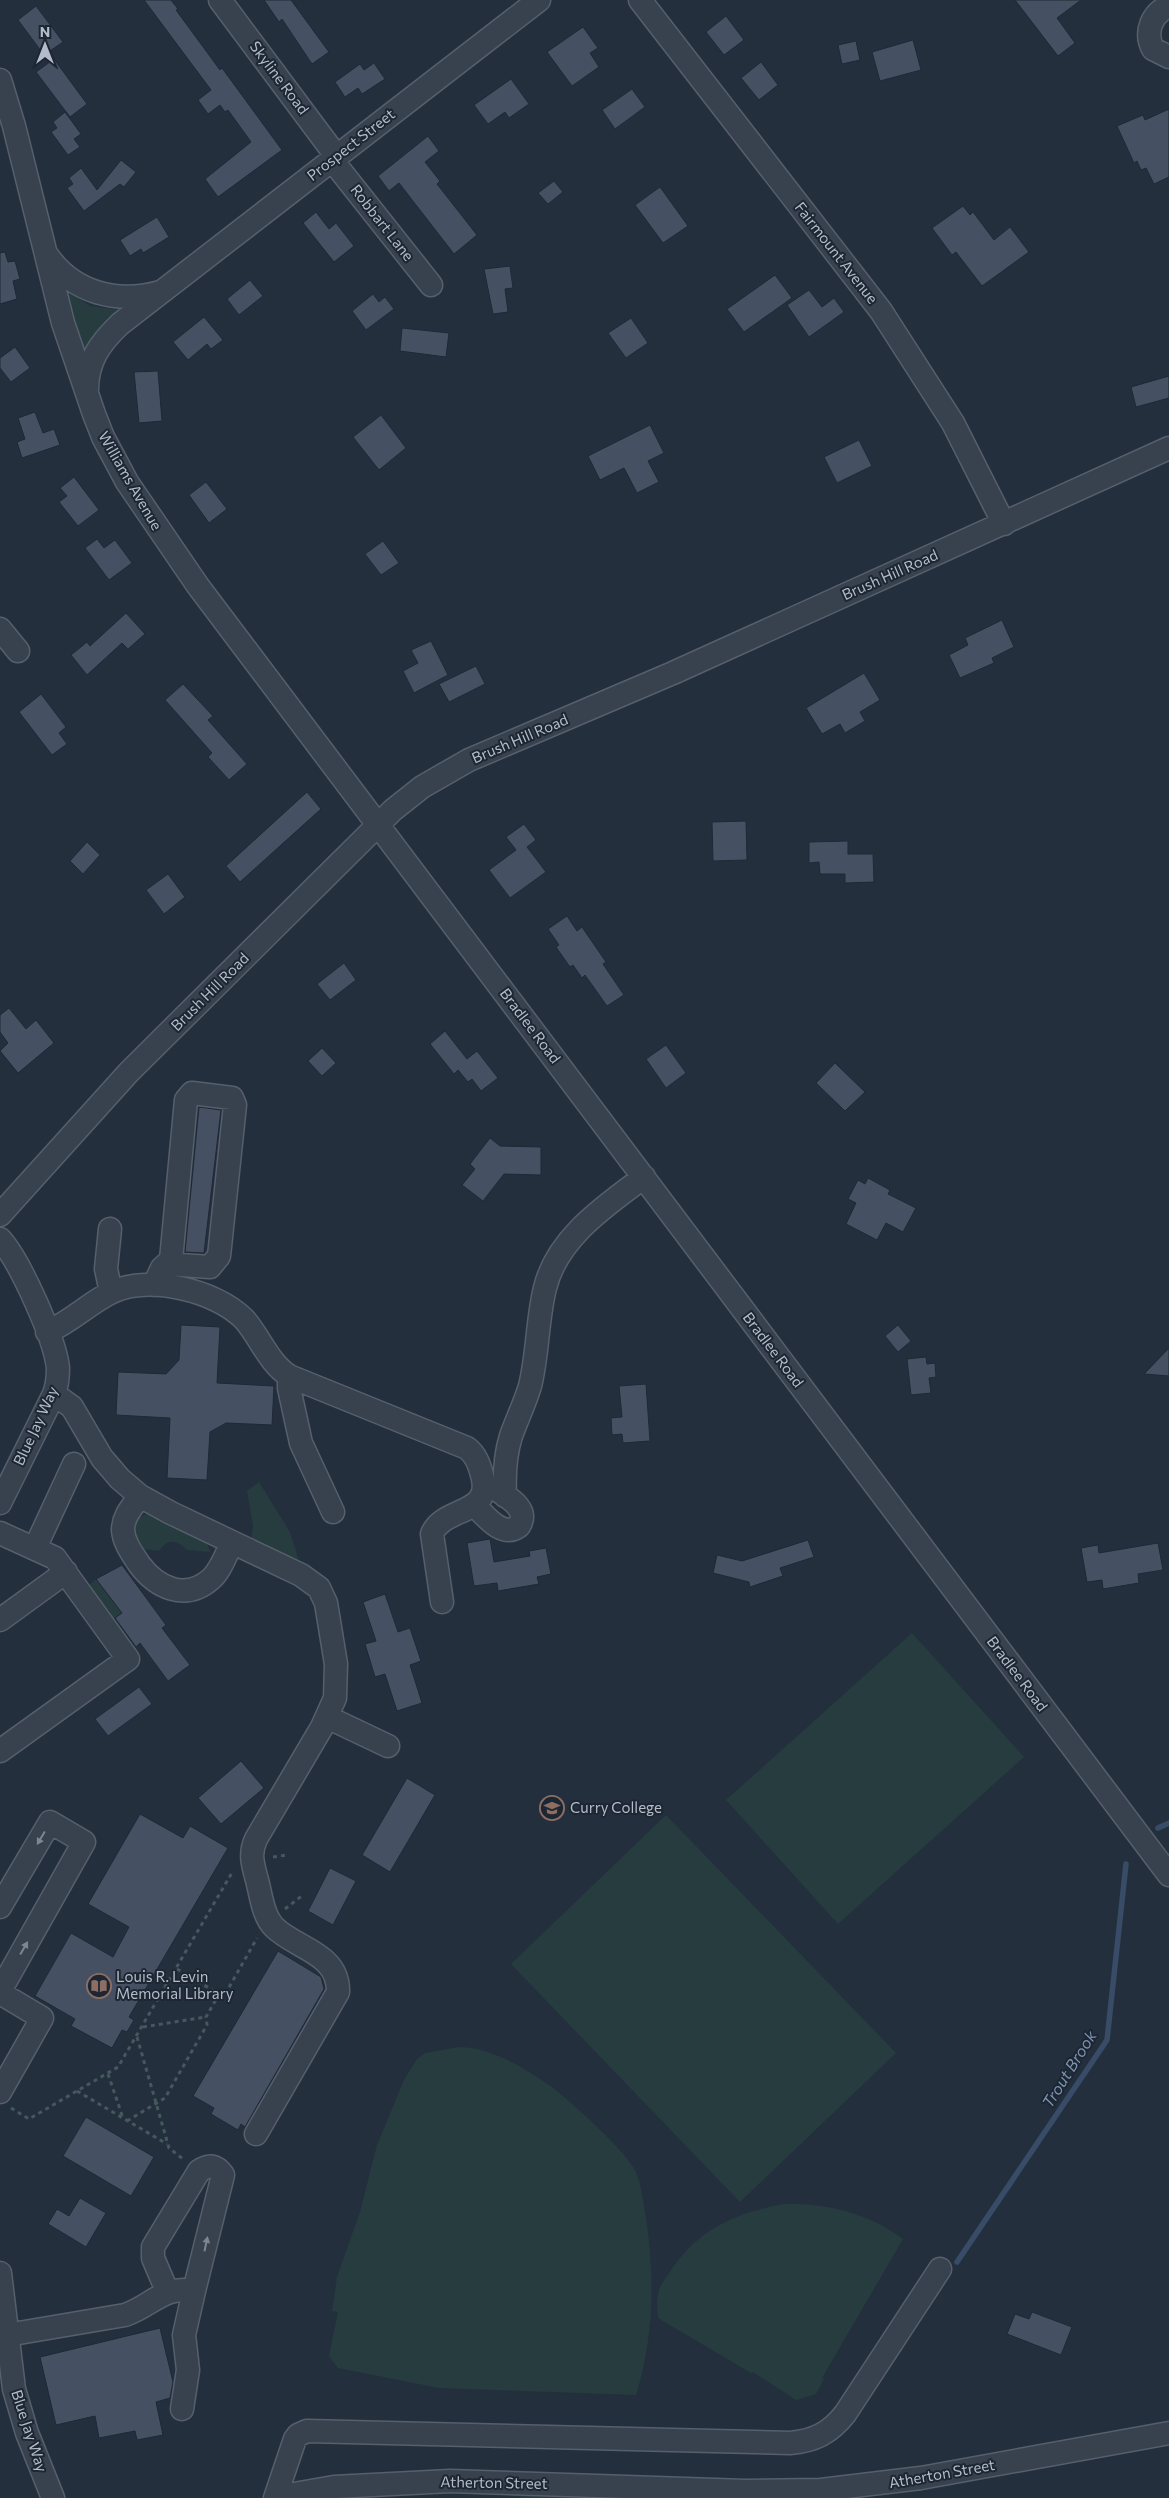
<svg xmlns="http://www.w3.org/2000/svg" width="1169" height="2498" font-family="Commissioner,sans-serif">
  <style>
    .green { fill: #263c3f }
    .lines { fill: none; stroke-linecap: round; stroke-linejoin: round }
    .stream { stroke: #394c67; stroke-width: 5.5 }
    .building { fill: #455162; stroke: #1f2835 }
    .minor-casing { stroke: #565f6c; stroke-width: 25 }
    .path { stroke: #44595c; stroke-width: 3; stroke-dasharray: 4 4; stroke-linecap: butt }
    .minor { stroke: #38414e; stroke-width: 22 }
    .oneway { fill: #7c8592 }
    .labels { text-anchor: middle; stroke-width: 4; stroke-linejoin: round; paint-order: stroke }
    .street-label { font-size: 15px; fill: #b4bcc9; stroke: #1d2633 }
    .poi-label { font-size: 15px; fill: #b4bcc9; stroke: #1d2633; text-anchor: start }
    .water-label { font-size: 16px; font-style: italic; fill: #7c92b1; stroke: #1d2633 }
  </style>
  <rect width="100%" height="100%" fill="#242f3e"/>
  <path class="green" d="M65,291L91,306L120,310L98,330L85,350Z
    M259,1482L290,1532L300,1564L251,1541L253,1526L247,1491Z
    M151,1513L207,1542L210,1552L187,1550C177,1540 168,1538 159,1551L143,1549C133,1535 127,1518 151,1513Z
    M96,1579L122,1613L113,1619L89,1585Z
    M912,1633L1024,1757L838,1924L726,1800Z
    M666,1815L896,2053L740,2202L511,1964Z
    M459,2047C493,2048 525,2068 552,2087C571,2102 625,2150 635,2170C642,2185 643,2203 646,2218C655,2278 654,2337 636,2395L439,2388L338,2368L329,2356L338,2312L332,2311L337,2277L360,2212L377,2145L404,2080L417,2059L425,2053Z
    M784,2204C828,2203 868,2213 903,2239L822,2378L824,2379L816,2394L796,2400L753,2372L751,2373L658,2318C658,2311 656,2303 658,2295C659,2287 665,2278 670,2272C696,2230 737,2212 784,2204Z
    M520,2496L605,2497V2498H519Z"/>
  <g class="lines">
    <path class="stream" d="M1158,1828L1169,1823
      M957,2262L1107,2040L1126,1864"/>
  </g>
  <path class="building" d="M144,0H171L178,9L176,10L220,70L222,68L282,150L218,197L205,179L251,142L228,110L225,112L220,105L208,114L198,100L211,90Z
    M264,0H291L329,52L312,64L282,19L279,22Z
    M1015,0H1081L1057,18L1075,43L1058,56Z
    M36,6L63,42L44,55L18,20Z
    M726,16L744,40L724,55L706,32Z
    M583,27L598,48L590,53L599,67L572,86L547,52Z
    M913,40L921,70L880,81L872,52Z
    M856,41L860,60L842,64L838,45Z
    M54,59L87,104L70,117L36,72Z
    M761,62L778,85L759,100L741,78Z
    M374,63L385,79L362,94L358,88L345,97L335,82L360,64L364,70Z
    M511,79L529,104L509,118L505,112L488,124L474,105Z
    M632,89L645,107L615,129L602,110Z
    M1169,109V177L1154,184L1146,168L1141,170L1137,161L1134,163L1117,126L1143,115L1145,120Z
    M65,112L81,134L74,139L80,147L68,155L51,132L57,128L53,122Z
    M428,136L439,151L425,162L440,181L437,184L477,235L454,254L399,183L389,191L378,176Z
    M121,160L136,172L124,187L120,184L84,211L67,188L73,184L69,178L81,168L97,190Z
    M554,181L563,192L548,204L538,193Z
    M660,187L688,226L663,243L635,205Z
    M963,206L970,215L973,212L994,240L1010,227L1029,252L982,286L956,252L952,255L932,228Z
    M316,212L329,229L336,223L354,246L334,262L303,223Z
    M157,217L169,237L143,253L141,249L130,256L120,240Z
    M5,252L8,262L15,261L20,279L13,281L17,299L0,304V253Z
    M510,266L513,288L505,289L508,312L493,314L484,269Z
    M775,275L792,298L744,332L727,309Z
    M250,280L263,296L239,315L227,299Z
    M809,290L822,307L834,298L844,312L809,337L787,305Z
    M373,294L379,302L385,297L394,309L366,330L352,311Z
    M204,317L223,340L211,349L207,344L188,360L173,342Z
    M631,318L648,343L626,358L608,333Z
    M402,328L449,333L446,357L400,351Z
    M15,347L30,368L11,382L0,368V358Z
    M158,371L162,421L139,423L134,372Z
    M1169,376V398L1136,407L1131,387Z
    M35,412L43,433L54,429L60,445L22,458L17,442L25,439L18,418Z
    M381,415L406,448L379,470L353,437Z
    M650,425L664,453L648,461L659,482L637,493L624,468L600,480L588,456Z
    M859,440L872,466L837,483L824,457Z
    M74,477L99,510L78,526L59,502L67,496L60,488Z
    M206,482L227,509L209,523L189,495Z
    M97,539L104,548L115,540L132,563L109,580L85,548Z
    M383,541L399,563L381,575L365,554Z
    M126,613L145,634L128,649L122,643L87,675L71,655L87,642L90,646Z
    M1002,620L1014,647L992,658L994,663L960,678L949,655L968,645L965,638Z
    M431,641L448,675L414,693L403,671L418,663L411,650Z
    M476,666L485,684L449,702L439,684Z
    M864,673L880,700L860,712L865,721L845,733L840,724L822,734L806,708Z
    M183,684L213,716L208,720L247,764L229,780L208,757L212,753L165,700Z
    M41,694L66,727L59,733L67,744L52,755L19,712Z
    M307,792L321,809L240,882L226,866Z
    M746,821L747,860L713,861L712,822Z
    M524,824L536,840L527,847L546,872L510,898L489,870L516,850L506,837Z
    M848,841V854H873L874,882L845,883V874H820L819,862L809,863V842Z
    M87,842L100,855L83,874L70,861Z
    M168,874L185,897L164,914L146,890Z
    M567,916L577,931L582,927L606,962L603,964L624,995L607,1006L585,975L582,978L573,965L570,967L556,947L559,945L548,929Z
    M344,963L356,980L330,1000L317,984Z
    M9,1008L26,1029L36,1020L54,1043L18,1073L0,1051L8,1043L0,1032V1015Z
    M445,1031L467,1059L477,1051L498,1078L481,1091L472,1079L468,1082L458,1070L454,1074L430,1044Z
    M666,1045L686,1073L666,1088L646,1059Z
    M322,1048L336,1063L322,1076L308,1061Z
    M835,1063L865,1092L845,1111L816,1083Z
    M199,1107L221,1110L204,1253L185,1252Z
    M490,1138L500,1146L541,1147V1175L504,1174L483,1201L462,1185L475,1169L470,1164Z
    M868,1178L890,1190L888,1194L916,1208L903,1232L886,1223L877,1240L846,1224L856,1203L848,1199L858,1180L865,1184Z
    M181,1325L220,1327L217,1383L274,1386L272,1425L226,1423L210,1432L207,1480L167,1478L170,1418L116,1415L118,1372L166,1374L179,1360Z
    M898,1325L911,1341L898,1352L885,1336Z
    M1169,1348V1376L1144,1374Z
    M926,1357L927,1364L935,1363L936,1377L929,1378L931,1393L911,1395L907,1359Z
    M646,1384L650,1441L623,1443L622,1434L612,1435L611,1418L622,1417L619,1386Z
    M490,1539L494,1562L530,1556L529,1551L546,1548L551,1574L537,1577L539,1584L498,1591L497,1583L474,1586L467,1543Z
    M808,1540L814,1557L780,1568L783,1576L750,1587L749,1582L713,1573L717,1555L742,1561Z
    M1158,1543L1163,1570L1138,1574L1139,1583L1103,1589L1102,1580L1087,1582L1081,1548L1098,1545L1099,1553Z
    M122,1565L166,1625L162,1628L190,1665L168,1681L140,1643L136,1647L115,1618L122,1613L96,1579Z
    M385,1594L398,1632L410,1628L421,1661L410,1665L422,1703L397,1711L385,1674L375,1677L365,1644L376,1641L363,1602Z
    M139,1687L152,1704L108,1736L95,1719Z
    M241,1761L264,1788L221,1824L198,1798Z
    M407,1778L435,1795L390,1872L362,1855Z
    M140,1814L183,1838L190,1826L228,1848L129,2017L134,2020L127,2032L122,2030L112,2048L71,2026L75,2019L35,1996L71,1933L113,1957L129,1927L88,1904Z
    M330,1868L356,1881L333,1925L308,1911Z
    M278,1951L321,1977L324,1989L245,2127L241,2124L238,2130L211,2114L214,2108L193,2096Z
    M86,2117L154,2157L131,2196L63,2156Z
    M80,2198L106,2213L86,2247L48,2224L57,2209L69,2216Z
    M1032,2312L1072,2327L1061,2355L1007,2334L1015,2314L1029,2319Z
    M160,2328L173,2382L170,2398L156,2402L163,2435L137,2440L135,2431L99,2438L95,2416L56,2425L40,2357Z"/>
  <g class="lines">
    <defs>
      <path id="minor" d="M220,0L337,157
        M640,0L881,311L953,423L1004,524
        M1169,6C1152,13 1144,32 1153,49L1169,57
        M0,80L14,126L63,323L94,414L103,437L127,482L198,586L1169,1875
        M332,160L431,285
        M47,255C73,293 117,304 160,292
        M87,390C87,361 100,343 120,324L539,0
        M0,629L18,651
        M0,1215L129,1072L393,810L422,787L469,760L673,673L1169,448
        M110,1229L106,1269L111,1292
        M0,1239C20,1261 55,1339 58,1368C58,1377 57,1386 54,1394L0,1503
        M154,1285L162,1268L171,1260L186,1100L192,1093L232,1098L235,1105L219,1256L210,1267L167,1264
        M47,1332C71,1322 89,1303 112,1292C150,1275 215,1290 244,1319C260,1337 268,1362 289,1376L467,1448C476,1455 479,1464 482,1475C494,1516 443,1506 432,1534L442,1602
        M289,1376V1388L301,1443L333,1512
        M54,1394L72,1407L102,1458L120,1479L140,1496L171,1513L301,1575L319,1588L326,1603L336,1664L335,1698L322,1727L256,1839C249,1854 253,1865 257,1880C261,1895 263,1916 274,1927C296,1949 339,1953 338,1992L256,2134
        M140,1496C133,1506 123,1516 123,1530C124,1543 132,1553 139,1564C156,1587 185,1602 211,1579C221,1570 226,1554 232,1543
        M505,1496C504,1475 505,1455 511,1436C517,1419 525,1403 530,1386C538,1354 537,1320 545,1288C557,1238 605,1206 644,1177
        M474,1505C486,1516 502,1539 519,1526C530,1508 507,1497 494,1488
        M0,1533L55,1558L128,1659L0,1751
        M35,1548L74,1464
        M0,1620L66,1572
        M327,1717L388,1746
        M0,1907L50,1822L84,1842L0,1991
        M0,1993L42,2018L0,2092
        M0,2273L14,2389L27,2433L53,2498
        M167,2291L153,2258V2247L199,2171C209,2164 216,2165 223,2175L194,2291
        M7,2335L125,2315C152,2306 163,2285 194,2291L184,2335L188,2370L182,2409
        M275,2498L295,2439L298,2435L307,2431L790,2443C814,2441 830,2433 845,2414L940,2269
        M294,2498V2494L334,2487L450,2481L745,2491L821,2490L921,2478L1169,2433"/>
    </defs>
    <use href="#minor" class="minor-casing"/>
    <path class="path" d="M273,1857L287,1855
      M285,1909L303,1895
      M177,1969L219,1994
      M143,2027L206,2017
      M137,2037L169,2148L183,2159
      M108,2074L123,2118
      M77,2091L167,2144
      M11,2108L29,2119L118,2067L233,1871
      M127,2121L165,2098L207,2025L206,2017L219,1994L227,1991L257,1938"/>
    <use href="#minor" class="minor"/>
  </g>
  <defs><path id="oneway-solid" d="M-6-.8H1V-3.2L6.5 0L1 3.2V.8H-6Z" transform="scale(1.25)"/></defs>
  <g class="oneway">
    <use href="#oneway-solid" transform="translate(41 1838) rotate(121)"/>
    <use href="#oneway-solid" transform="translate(24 1948) rotate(-60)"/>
    <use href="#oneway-solid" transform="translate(206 2244) rotate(-78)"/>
  </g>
  <defs>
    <symbol id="university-ring" viewBox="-11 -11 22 22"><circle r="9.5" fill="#1d2633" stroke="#8d6e63" stroke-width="1.5"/><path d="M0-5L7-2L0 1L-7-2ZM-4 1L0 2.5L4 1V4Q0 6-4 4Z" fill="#8d6e63"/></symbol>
    <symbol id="library-ring" viewBox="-11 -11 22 22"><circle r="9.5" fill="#1d2633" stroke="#8d6e63" stroke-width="1.5"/><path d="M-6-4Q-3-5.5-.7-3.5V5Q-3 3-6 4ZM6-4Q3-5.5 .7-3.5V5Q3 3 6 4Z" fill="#8d6e63"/></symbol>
  </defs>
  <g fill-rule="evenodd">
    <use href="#university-ring" x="538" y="1794" width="28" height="28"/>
    <use href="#library-ring" x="85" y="1972" width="28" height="28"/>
  </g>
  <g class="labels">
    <g class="street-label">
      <text transform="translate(279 78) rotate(53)" y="5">Skyline Road</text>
      <text transform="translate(351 145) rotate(-38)" y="5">Prospect Street</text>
      <text transform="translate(382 223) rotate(52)" y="5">Robbart Lane</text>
      <text transform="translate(836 253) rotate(52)" y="5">Fairmount Avenue</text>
      <text transform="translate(130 481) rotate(60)" y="5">Williams Avenue</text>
      <text transform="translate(890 575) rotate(-24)" y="5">Brush Hill Road</text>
      <text transform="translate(520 739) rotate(-23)" y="5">Brush Hill Road</text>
      <text transform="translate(210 992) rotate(-45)" y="5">Brush Hill Road</text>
      <text transform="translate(530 1026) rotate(53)" y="5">Bradlee Road</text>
      <text transform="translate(773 1350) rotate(53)" y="5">Bradlee Road</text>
      <text transform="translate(36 1426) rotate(-65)" y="5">Blue Jay Way</text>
      <text transform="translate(1017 1674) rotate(53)" y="5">Bradlee Road</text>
      <text transform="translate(29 2431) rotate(72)" y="5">Blue Jay Way</text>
      <text transform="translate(942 2474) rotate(-10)" y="5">Atherton Street</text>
      <text transform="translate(494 2483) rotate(1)" y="5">Atherton Street</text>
    </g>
    <g class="poi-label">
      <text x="570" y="1813">Curry College</text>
      <text x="116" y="1982">Louis R. Levin<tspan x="116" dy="17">Memorial Library</tspan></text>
    </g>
    <g class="water-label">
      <text transform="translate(1069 2069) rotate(-58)" y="6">Trout Brook</text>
    </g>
  </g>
  <g transform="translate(45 45)" stroke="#1d2633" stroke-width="4" paint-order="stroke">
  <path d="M0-4L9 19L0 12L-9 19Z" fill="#b4bcc9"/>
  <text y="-8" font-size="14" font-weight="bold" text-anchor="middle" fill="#b4bcc9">N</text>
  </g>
</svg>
